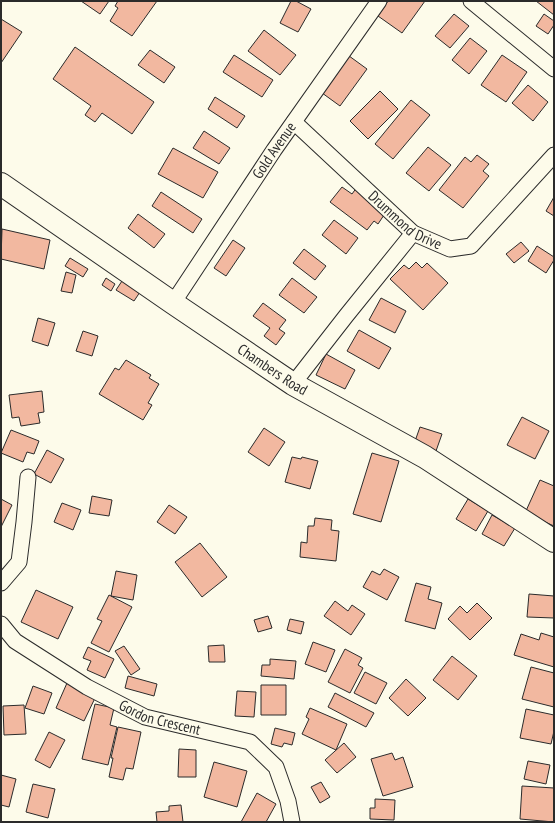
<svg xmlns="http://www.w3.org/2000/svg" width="555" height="823" font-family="'PT Sans Narrow',sans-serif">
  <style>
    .building { fill: #f2b8a0; stroke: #2b2b2b }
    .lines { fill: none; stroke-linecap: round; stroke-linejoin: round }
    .street-casing { stroke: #2b2b2b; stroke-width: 17 }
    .secondary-casing { stroke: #2b2b2b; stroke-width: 24 }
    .street { stroke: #fdfbea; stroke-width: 15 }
    .secondary { stroke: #fdfbea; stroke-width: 22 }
    .labels { text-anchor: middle; stroke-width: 3; stroke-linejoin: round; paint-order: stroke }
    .street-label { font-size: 15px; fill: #2b2b2b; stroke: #fdfbea }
  </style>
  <rect width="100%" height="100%" fill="#fdfbea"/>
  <path class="building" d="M81,1H109L100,14Z
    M118,1H157L132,36L110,21L118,8L115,6Z
    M291,1H296L311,9L298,32L280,23Z
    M388,1H425L402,33L378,16Z
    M536,1H554V15Z
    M454,14L469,26L450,48L435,36Z
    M544,14L554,21V25L548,34L536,26Z
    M1,19L22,32L1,63Z
    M264,30L296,55L280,75L248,51Z
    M470,38L487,51L469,74L452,60Z
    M75,47L154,102L132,134L102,113L95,122L85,115L91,106L53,79Z
    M150,50L175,67L164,83L138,65Z
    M345,53L367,69L340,106L318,90Z
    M234,55L273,80L262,97L223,72Z
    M502,55L527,72L506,102L481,85Z
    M528,85L548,102L533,121L512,103Z
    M380,91L398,109L368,139L350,121Z
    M215,97L245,116L237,128L208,109Z
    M411,100L430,115L393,159L375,144Z
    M204,131L230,148L219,164L193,148Z
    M428,147L451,165L429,191L406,173Z
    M173,148L218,172L203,198L158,174Z
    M477,155L489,164L483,171L489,176L463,208L439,190L465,157L471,162Z
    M342,187L352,194L357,187L381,205L377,210L384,215L378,224L374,221L367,230L330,202Z
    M161,192L202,219L193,233L152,206Z
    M554,197V216L546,211Z
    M138,214L165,234L154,248L128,228Z
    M334,220L358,238L346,254L322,235Z
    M2,229L50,240L44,269L1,259Z
    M233,240L245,248L226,276L214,268Z
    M521,242L529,251L514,263L506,254Z
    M537,246L554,257V260L546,273L528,261Z
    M304,249L326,266L315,280L293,263Z
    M70,258L88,269L83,277L65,266Z
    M416,262L422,268L427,263L448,283L423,310L390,279L404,265L409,269Z
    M66,272L76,275L72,293L61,291Z
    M106,278L115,284L111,291L102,285Z
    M292,278L317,297L304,313L279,295Z
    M122,281L140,292L134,301L116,290Z
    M381,298L406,311L395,333L369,320Z
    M263,303L286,320L279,329L285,333L276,345L264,336L270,328L253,316Z
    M38,318L55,323L48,346L32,341Z
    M359,330L391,348L379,369L347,351Z
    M83,331L98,336L92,356L76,351Z
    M326,354L355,370L345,389L316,375Z
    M126,360L151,375L149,378L159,384L148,403L152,405L143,420L99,394L115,368L119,370Z
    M42,391L44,412L38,413L40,423L21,426L19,417L12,418L9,395Z
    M522,417L549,431L535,459L507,445Z
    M420,427L442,434L436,451L414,444Z
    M264,428L285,442L269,466L248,452Z
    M11,430L39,441L34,454L27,452L23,462L1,453Z
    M47,450L64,459L51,483L34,474Z
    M372,453L399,461L381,522L353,514Z
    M292,457L301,459L302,457L318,461L310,489L285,482Z
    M540,480L554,486V526L525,513Z
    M92,496L112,500L109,516L89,513Z
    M1,499L12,505L1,527Z
    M468,499L488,511L476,531L456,519Z
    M62,503L81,510L73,530L54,522Z
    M169,505L187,517L175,534L157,522Z
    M492,515L515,528L504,546L482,534Z
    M315,518L332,520L331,530L339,531L336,561L300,557L301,542L307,543L308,526H314Z
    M200,543L227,577L202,597L175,562Z
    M384,569L399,577L387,600L363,587L372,571L380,575Z
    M116,571L137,575L133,600L111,596Z
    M416,583L431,587L428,599L442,603L435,629L405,621Z
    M36,590L73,607L58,639L21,622Z
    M529,594L554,596V618L527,617Z
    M109,595L132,607L109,652L91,643L102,621L97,619Z
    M335,601L348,611L352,605L365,614L351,635L324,616Z
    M477,603L492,618L470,640L448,619L460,606L467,613Z
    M268,616L272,628L258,632L254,620Z
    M290,619L304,622L301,634L287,630Z
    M541,633L554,637V667L514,655L521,634L539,640Z
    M313,642L335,650L326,672L305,664Z
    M224,645L225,662H209L208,646Z
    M124,646L140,669L131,675L115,651Z
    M88,647L114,659L105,678L87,670L91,661L83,658Z
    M345,649L362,658L358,665L363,668L350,693L328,682Z
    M452,656L477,676L458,700L433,680Z
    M270,659L296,661L294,679L261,676L262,665H270Z
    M531,667L554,673V707L522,699Z
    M365,672L387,683L376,704L354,693Z
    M128,676L157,684L154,696L125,688Z
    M406,679L426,698L408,716L389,698Z
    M67,683L96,696L84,721L56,708Z
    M261,685H286V715H261Z
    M33,686L52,693L44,714L25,708Z
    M237,691L256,692L254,717L235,716Z
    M335,693L374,713L366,727L328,707Z
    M95,704L114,708L110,725L117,727L108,765L82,759Z
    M24,705L26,734L4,735L3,706Z
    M310,708L347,724L336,750L302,734L309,719L306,717Z
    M526,709L554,715V731L551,744L520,738Z
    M118,727L141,732L133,769L126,768L123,780L109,777L113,758H111Z
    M275,728L295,733L292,745L284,743L282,747L271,744Z
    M49,732L65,740L50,768L35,760Z
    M344,743L356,757L337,773L325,760Z
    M179,749L196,750V777H178Z
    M392,753L395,760L403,757L413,787L383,796L371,759Z
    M528,761L550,765L546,784L524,779Z
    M214,762L247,771L237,807L204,797Z
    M1,775L16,779L9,807L1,805Z
    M321,782L330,797L320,803L311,787Z
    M33,784L55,789L48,818L26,812Z
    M522,786L554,788V822L520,819Z
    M257,793L276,804L266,822H241Z
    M375,799L395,800L394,820L370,819V808H375Z
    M181,805L183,822H157L156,812L169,811V806Z"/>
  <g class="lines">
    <defs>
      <g id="street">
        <path d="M471,1L554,69"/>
        <path id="s1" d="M294,122L413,233L450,249L471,246L554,155"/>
        <path id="s2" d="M173,303L274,150L379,1"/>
        <path d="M293,384L346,316L413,233"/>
        <path d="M1,583L19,562L24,522L28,477"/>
        <path id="s3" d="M1,624L15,641L87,687L145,717L250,742L276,767L288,801L292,822"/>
      </g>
      <g id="secondary">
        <path id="s4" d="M1,184L173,303L293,384L425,457L554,541"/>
      </g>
    </defs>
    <use href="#street" class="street-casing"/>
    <use href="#secondary" class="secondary-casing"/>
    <use href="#street" class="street"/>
    <use href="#secondary" class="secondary"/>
  </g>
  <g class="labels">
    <g class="street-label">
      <text dy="5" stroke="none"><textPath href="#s2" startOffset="183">Gold Avenue</textPath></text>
      <text dy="5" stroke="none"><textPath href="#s1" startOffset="149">Drummond Drive</textPath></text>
      <text dy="5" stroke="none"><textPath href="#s4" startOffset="329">Chambers Road</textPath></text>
      <text dy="5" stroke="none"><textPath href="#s3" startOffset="187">Gordon Crescent</textPath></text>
    </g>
  </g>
  <rect width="555" height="823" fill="none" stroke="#2b2b2b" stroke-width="4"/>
</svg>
